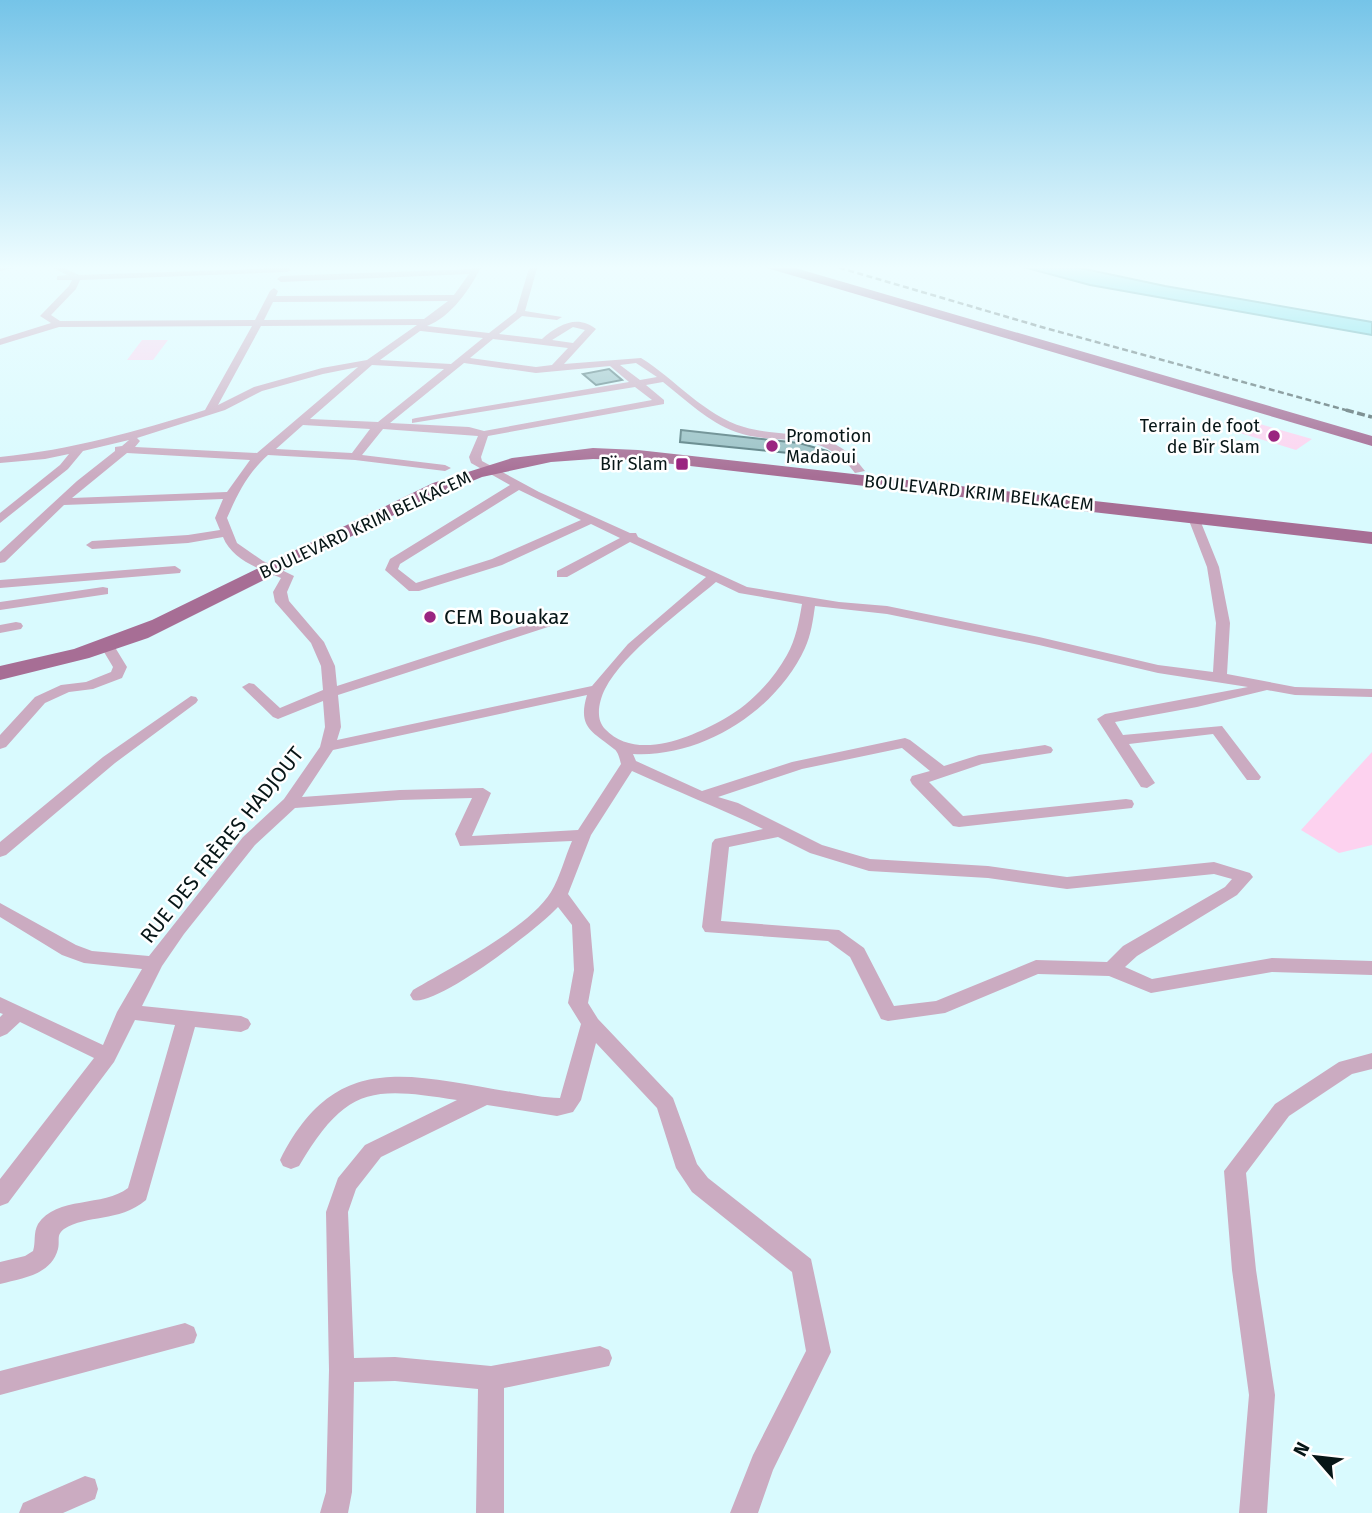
<svg xmlns="http://www.w3.org/2000/svg" width="1372" height="1513" font-family="'Fira Sans',sans-serif">
  <style>
    .green { fill: #fdd2ef }
    .water { fill: #6adce8; stroke: #4ca1a9; stroke-width: 2 }
    .building { fill: #97bfc3; stroke: #557b7f; stroke-width: 2 }
    .lines { fill: none; stroke-linecap: round; stroke-linejoin: round }
    .minor { fill: #cbabc1; fill-rule: evenodd }
    .primary { fill: #a76e95; fill-rule: evenodd }
    .trunk { fill: #a0638e; fill-rule: evenodd }
    .rail-far1 { stroke: #4f6466; stroke-width: 2.5; stroke-dasharray: 6 3.5; stroke-linecap: butt }
    .rail { stroke: #4f6466; stroke-width: 3.5; stroke-dasharray: 8 3.5; stroke-linecap: butt }
    .poi-dot { fill: #9a2580; stroke: #fff; stroke-width: 2.5 }
    .labels { text-anchor: middle; stroke-width: 5; stroke-linejoin: round; paint-order: stroke }
    .far-poi-label { font-size: 18px; fill: #071617; stroke: #fff; text-anchor: end }
    .far-street-label { font-size: 18px; fill: #071617; stroke: #fff }
    .poi-label { font-size: 21px; fill: #071617; stroke: #fff; text-anchor: start }
    .street-label { font-size: 21px; fill: #071617; stroke: #fff }
  </style>
  <rect width="100%" height="100%" fill="#d9fafe"/>
  <path class="green" d="M142,340H168L153,360H127Z
    M1253,422L1312,439L1296,450L1237,432Z
    M1372,752V845L1339,853L1301,830Z"/>
  <path class="water" d="M1016,265H1066L1165,286L1372,322V335L1090,285Z"/>
  <path class="building" d="M609,369L622,380L596,385L583,374Z
    M681,430L799,443L827,451L837,458L680,442Z"/>
  <g class="lines">
    <path class="minor" d="M10,265H28L0,271V267Z
      M48,265H58L79,275L287,268L291,270L287,272L80,280L76,289L51,315L60,321L255,320L270,291L274,288L278,291L276,296L454,295L469,274L281,282L277,279L281,276L472,269L474,265H482C471,288 451,317 427,326L489,333L516,312L530,265H538L525,311L562,317L557,320L522,316L499,334L542,339C558,325 577,314 596,329L564,364L641,358C675,379 705,416 744,427C792,441 830,423 865,471L855,473C819,426 783,448 736,432C708,422 686,400 663,382L646,385L664,400V404L488,436L481,457L482,461L539,492L630,533H636L638,537L747,587L839,602L887,606L1039,637L1158,665L1213,672L1216,623L1207,567L1188,518L1190,515H1198L1219,567L1230,623L1227,674L1295,687L1372,689V697L1295,695L1267,690L1197,707L1115,722L1123,735L1222,726L1261,777L1259,780H1247L1213,734L1129,744L1155,783L1147,788L1141,787L1097,719L1105,714L1248,687L1158,673L1039,645L887,614L815,606C813,620 811,635 805,648C776,711 702,758 633,754L636,761L702,791L792,762L905,738L910,740L944,766L979,755L1045,745L1051,747L1053,750L1051,753L982,764L929,782L963,816L1126,799L1132,800L1134,804L1132,808L959,827L953,826L912,784L910,780L912,776L930,771L902,748L802,769L718,797L738,803L822,845L870,859L988,866L1067,877L1214,862L1250,873L1253,877L1237,895L1137,956L1125,967L1152,979L1272,958L1372,961V975L1272,972L1151,993L1109,976L1038,974L945,1013L888,1021L881,1019L850,957L828,941L705,932L702,927L712,843L715,839L763,829C720,808 675,791 632,771L591,835L568,894L590,924L594,970L588,1003L598,1019L673,1098L697,1164L708,1178L811,1259L831,1352L773,1470L758,1513H730L753,1455L806,1351L792,1272L692,1192L676,1168L657,1108L596,1043L581,1100L573,1112L557,1116L487,1105L381,1157L356,1189L348,1212L354,1358L395,1357L491,1366L600,1346L609,1350L612,1358L609,1366L504,1388V1513H476L478,1389L395,1381L354,1382L352,1492L348,1513H320L326,1492L329,1370L326,1212L338,1178L365,1145L457,1100C370,1086 346,1087 299,1166L291,1169L283,1166L280,1160C336,1048 410,1076 512,1092C528,1094 544,1098 560,1098L581,1024L568,1003L574,970L572,925L558,907C540,927 437,1007 413,1000L410,995L413,990C450,968 529,928 551,892C560,877 565,857 572,841L460,846L455,834L472,798L400,800L295,808L255,845L184,934L162,966L142,1006L241,1016L248,1019L251,1024L248,1029L241,1032L195,1027L146,1200C118,1223 87,1214 64,1229C56,1235 60,1240 58,1249C51,1275 23,1278 0,1284V1262L25,1256L33,1251C36,1242 33,1233 38,1224C56,1196 104,1207 128,1188L175,1025L135,1020L114,1062L8,1203L0,1206V1179L94,1058L20,1022L7,1034L0,1037V1017L3,1014L0,1013V997L103,1045L117,1012L142,969L84,963L62,955L0,917V903L76,945L92,951L149,956L243,837L284,799L320,747L325,727L323,701L278,719L273,717L242,687L249,683L254,684L280,708L323,690L321,666L311,643L275,602L273,592L281,578C260,569 232,560 223,537L188,543L92,549L86,545L92,541L188,535L220,530L215,518L223,499L64,505L5,562L0,563V552L77,481L115,451V447L122,446L129,440L83,451L68,469L0,523V513L60,465L69,454L45,459L0,463V457C71,450 138,431 205,410L252,326L59,327L0,345V339L51,323L40,316L69,286L72,280H57V276L67,275ZM448,301L424,319L264,320L273,302ZM417,325L367,360L322,368L254,387L218,405L261,326ZM573,327L585,330L573,343L552,340ZM420,331H421L483,338L451,364L380,360ZM493,339L568,348L552,365L536,367L470,358ZM464,363L536,373L610,366L629,382L416,418L412,419V423L635,387L652,400L484,431L469,427L390,423ZM636,363L657,377L640,380L620,365ZM372,365L444,369L378,422L310,419ZM358,367L257,453L135,447L140,441L137,438L225,410L262,391L323,374ZM303,425L370,429L352,453L276,449ZM383,429L478,436L469,457L471,463L510,485L390,559L385,570L409,591H419L502,565L591,524L620,538L557,571V577H567L630,542L706,577L628,644L592,686L337,740L341,727L338,695L551,626L553,623L546,619L541,620L337,686L335,666L324,642L289,601L287,592L294,576L263,561L237,543L227,518C238,493 248,473 268,455L355,460L445,471L451,468L445,465L362,455ZM127,453L250,460L227,492L72,498ZM519,490L581,520L492,559L416,583L398,569L400,564ZM716,582L739,593L802,604C799,621 796,639 787,655C773,680 750,705 724,719C692,737 636,762 605,729C595,719 599,701 605,689C624,652 683,610 716,582ZM587,695C577,728 593,732 614,749C618,751 620,760 621,764L578,830L472,836L491,793L483,788L400,790L302,797L333,750ZM778,837L810,853L869,871L988,878L1067,889L1214,874L1232,879L1225,887L1123,946L1107,962L1036,960L936,1001L894,1006L864,948L839,930L721,921L729,847Z
      M175,566L181,570L180,573L0,588V580Z
      M103,587L108,588V594L0,610V602Z
      M16,622L21,623L23,626L21,629L0,633V625Z
      M108,643L113,644L127,667L122,678L93,689L69,692L45,703L6,747L0,749V735L35,697L61,685L86,682L111,672L113,667L101,647Z
      M191,696L196,697L198,700L196,703L115,763L6,855L0,857V842L103,757Z
      M1372,1053V1069L1352,1074L1289,1116L1246,1173L1256,1270L1275,1395L1267,1513H1239L1249,1395L1232,1270L1224,1171L1275,1104L1339,1062Z
      M185,1323L194,1327L197,1335L194,1343L0,1395V1371Z
      M85,1476L95,1479L98,1489L95,1499L63,1513H19L23,1503Z"/>
    <path class="primary" d="M593,448L638,450L1372,532V544L638,460L593,459L551,462L482,477L410,507L148,638L89,658L0,680V666L74,649L152,620L433,483L512,458Z"/>
    <path class="trunk" d="M766,265H785L1372,436V446L767,268Z"/>
    <path class="rail-far1" d="M830,265L1045,328L1353,412"/>
    <path class="rail" d="M1346,410L1372,417"/>
  </g>
  <linearGradient id="sky" x2="0" y2="1"><stop stop-color="#75c4e8"/><stop offset="0.56" stop-color="#eefdff"/><stop offset="1" stop-color="#eefdff" stop-opacity="0"/></linearGradient>
  <rect width="1372" height="477" fill="url(#sky)"/>
  <g class="poi-dot">
    <circle cx="1274" cy="436" r="7"/>
    <circle cx="772" cy="446" r="7"/>
    <rect x="675" y="457" width="14" height="14" rx="3.5"/>
    <circle cx="430" cy="617" r="7"/>
  </g>
  <g class="labels">
    <g class="far-poi-label">
      <text x="1260" y="432">Terrain de foot<tspan x="1260" dy="21">de Bïr Slam</tspan></text>
      <text x="786" y="442" text-anchor="start">Promotion<tspan x="786" dy="21">Madaoui</tspan></text>
      <text x="668" y="470">Bïr Slam</text>
    </g>
    <g class="far-street-label">
      <text transform="translate(979 493) rotate(6)" y="6">BOULEVARD KRIM BELKACEM</text>
      <text transform="translate(365 525) rotate(-25)" y="6">BOULEVARD KRIM BELKACEM</text>
    </g>
    <g class="poi-label">
      <text x="444" y="624">CEM Bouakaz</text>
    </g>
    <g class="street-label">
      <text transform="translate(222 845) rotate(-51)" y="7">RUE DES FRÈRES HADJOUT</text>
    </g>
  </g>
  <g transform="translate(1316 1457) rotate(298)" stroke="#ffffff" stroke-width="5" paint-order="stroke">
  <path d="M0-5L12 26L0 18L-12 26Z" fill="#071617"/>
  <text y="-10" font-size="19" font-weight="bold" text-anchor="middle" fill="#071617">N</text>
  </g>
</svg>
